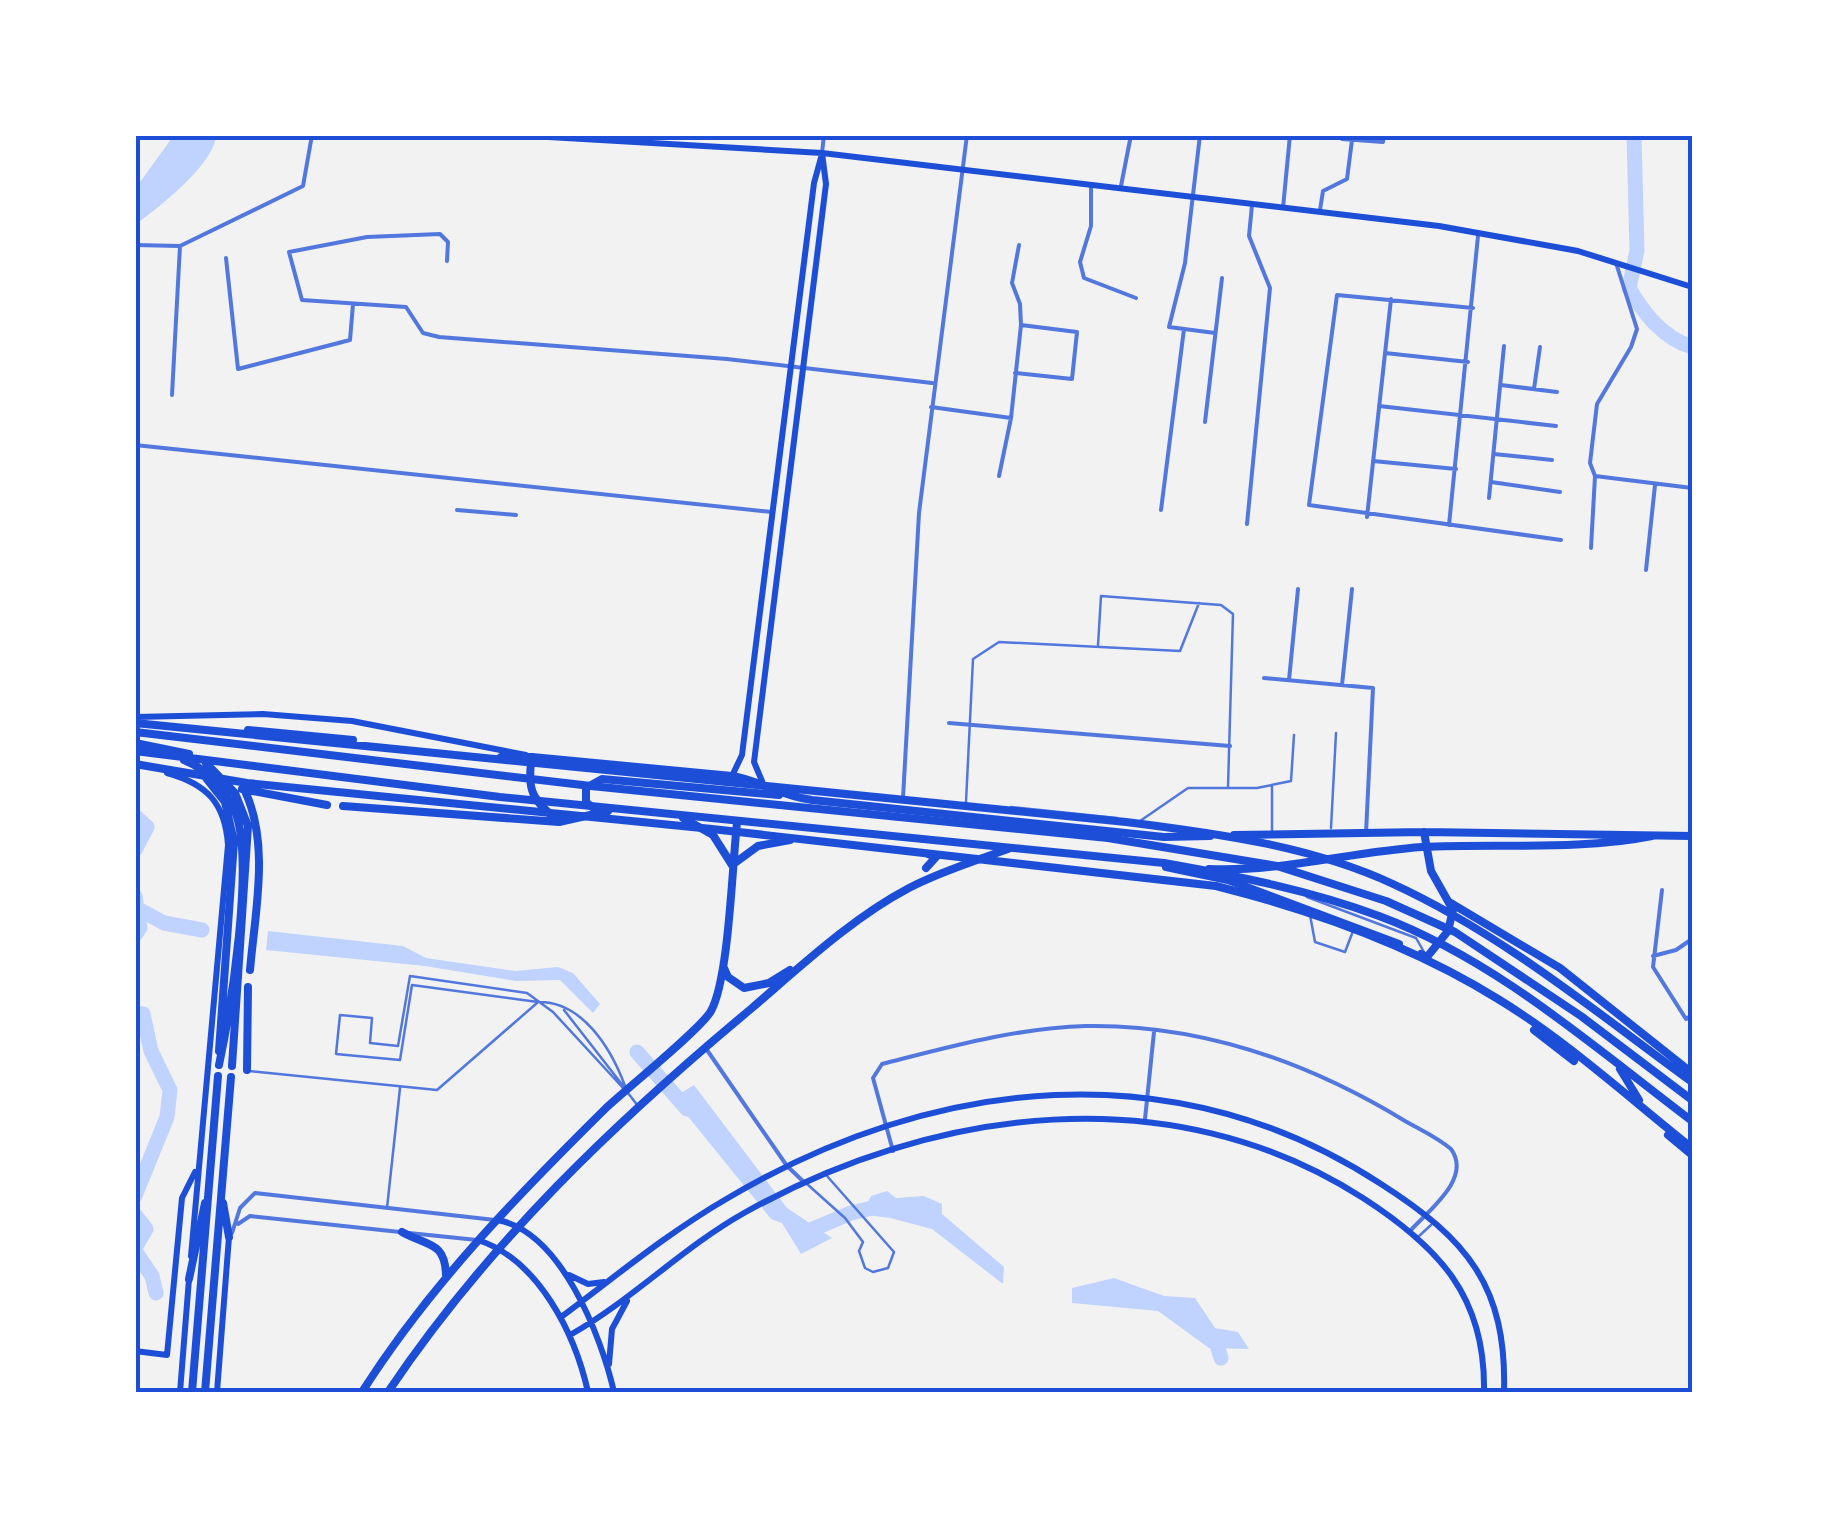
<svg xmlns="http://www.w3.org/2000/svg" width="1827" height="1527" font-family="'Asap Condensed',sans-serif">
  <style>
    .water { fill: #bfd3fe }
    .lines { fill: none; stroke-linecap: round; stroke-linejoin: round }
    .river { stroke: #bfd3fe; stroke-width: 15 }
    .service { stroke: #5277de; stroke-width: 2.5 }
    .pedestrian { stroke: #5277de; stroke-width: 4 }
    .minor { stroke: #5277de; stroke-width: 4 }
    .secondary { stroke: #1d4ed8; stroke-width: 6 }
    .primary { stroke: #1d4ed8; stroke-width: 6 }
    .trunk { stroke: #1d4ed8; stroke-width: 8 }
    .motorway { stroke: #1d4ed8; stroke-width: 8 }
    .neatline { fill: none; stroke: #1d4ed8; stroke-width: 4 }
  </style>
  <rect width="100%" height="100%" fill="#f2f2f2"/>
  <path class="water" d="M174,135H216C215,164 158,208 135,225V189Z
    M268,931L403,946L426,958L515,971L558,967L573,973L600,1004L593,1013L560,980L516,981L425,966L266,950Z
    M694,1085L787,1208L832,1238L801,1254L782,1223L771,1219L673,1098Z
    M887,1191L896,1198L924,1196L942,1204V1214L1004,1267L1003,1284L932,1229L875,1214L867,1204L871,1196Z
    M1114,1278L1164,1296L1195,1298L1215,1328L1238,1332L1249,1349L1209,1348L1158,1311L1072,1303V1288Z"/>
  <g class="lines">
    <path class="river" d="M1634,135L1637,251L1629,288C1644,314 1663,338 1692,347
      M135,816L147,827L135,850
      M135,896L140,928L135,935
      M140,910L164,923L202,930
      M135,1013L143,1014L151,1051L170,1090L167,1117L135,1196
      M637,1052L687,1109
      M135,1215L146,1229L135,1248
      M801,1230L806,1232L851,1213L872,1208L887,1210
      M135,1251L152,1276L156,1293
      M1206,1332L1215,1339L1221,1358"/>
    <path class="service" d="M1098,645L1101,596L1221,605L1233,614L1228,787
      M1272,786V833
      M966,802L973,659L999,642L1180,651L1199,603
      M1011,807L1117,818
      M1140,821L1188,788H1257L1291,781L1294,735
      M1331,828L1336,733
      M1307,897L1416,938L1424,952
      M1310,915L1315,942L1345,952L1353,931
      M564,1010L624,1087
      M249,1071L437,1090L537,1003
      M624,1089L553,1012L527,993L410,976L398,1046L370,1043L372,1018L340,1015L336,1054L400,1060L412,985L538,1002C582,1001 611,1048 625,1086
      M628,1093L638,1106
      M807,1184L845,1218L863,1242L859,1251L865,1268L873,1272L888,1268L894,1252L827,1176
      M387,1208L400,1088
      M1418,1237L1431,1225"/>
    <path class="pedestrian" d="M949,723L1230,746"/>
    <path class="minor" d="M1112,135L1131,138
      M1200,135L1185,263L1169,327L1215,333
      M1343,135L1342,139L1383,142L1384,135
      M822,153L824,135
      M1121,186L1131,135
      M1091,187V226L1080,262L1084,278L1136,298
      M1283,208L1290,135
      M1320,210L1323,191L1347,179L1352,140
      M135,245L180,246L303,186L312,135
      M226,258L238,369L350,340L353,304
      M447,261L448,242L440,234L367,237L289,252L302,300L406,307L423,333L439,337L727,359L932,383
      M1473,308L1337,295L1309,505L1561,540
      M1385,353L1468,362
      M1015,373L1072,379L1077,332L1021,325
      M1501,385L1557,392
      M1534,389L1540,347
      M172,395L180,246
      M1379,406L1556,426
      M931,407L1011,418
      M1205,422L1222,278
      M135,445L772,512
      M1494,454L1552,460
      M1373,461L1456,469
      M999,476L1011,418L1021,325L1020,304L1012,283L1019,245
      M1595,476L1590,463L1597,404L1631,347L1637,329L1616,263
      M1491,482L1560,492
      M1489,498L1504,346
      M457,510L516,515
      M1161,510L1184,329
      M1367,517L1391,299
      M1247,524L1270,288L1249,236L1252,205
      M1449,525L1478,236
      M1591,548L1595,476L1692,488
      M1646,570L1655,485
      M1264,678L1373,688L1366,833
      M1289,680L1298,589
      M1342,685L1352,589
      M903,798L919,513L967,135
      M1662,890L1653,967L1686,1019L1692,1015
      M1653,956L1676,950L1692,939
      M707,1050L787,1166L805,1183
      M1145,1119L1154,1032
      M893,1151L873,1078L882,1064C949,1047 1016,1028 1086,1026C1201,1024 1308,1062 1405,1121C1421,1130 1437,1137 1451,1149C1472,1178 1430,1209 1410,1231
      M238,1224L250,1216L400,1232
      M232,1233L240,1208L255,1193L495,1220
      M409,1233L477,1240"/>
    <path class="secondary" d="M514,135L822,153L1439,226L1578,251L1692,287
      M135,717L263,714L352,721L526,755
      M167,773C207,784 225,803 228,845L191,1256
      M732,776L742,755L814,183L822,154
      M762,781L754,762L826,184L822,153
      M497,1220C561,1231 601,1336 614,1392
      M478,1240C539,1260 575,1334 588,1392
      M569,1275L588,1284L604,1282
      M561,1317C616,1276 669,1232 728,1198C934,1076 1175,1050 1381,1184C1467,1239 1507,1286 1504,1392
      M570,1335C632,1300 682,1248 744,1213C934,1107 1172,1075 1363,1198C1439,1247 1486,1297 1484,1392
      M135,1351L167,1355L182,1198L195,1172
      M609,1364L612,1329L627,1301
      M180,1392L189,1279"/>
    <path class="primary" d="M217,1392L229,1237"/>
    <path class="trunk" d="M592,807L586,802V788L602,779L779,795
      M608,811L559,822C533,800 526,791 532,757L732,776C761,781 781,796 812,800L1164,837L1210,836
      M683,818L713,835L732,865
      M1234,835L1424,832L1692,836
      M732,865L758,846L790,840
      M1166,867L1228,880L1399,944
      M926,868L936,857L928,854
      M1209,869C1281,872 1350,852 1422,847C1498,843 1577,851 1652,836
      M1421,954L1427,957L1448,931L1453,910L1431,871L1424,832
      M724,968L728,977L744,988L769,983L790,970
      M402,1232C427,1246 445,1241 446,1275
      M362,1392C430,1285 516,1197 605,1109C626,1089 701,1029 711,1011C729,978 732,867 737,823
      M388,1392C488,1243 615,1122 752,1008C801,966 852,918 909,888C939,872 975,861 1008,849"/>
    <path class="motorway" d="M135,723L1126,822C1214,833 1312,846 1393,884C1502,934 1596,1012 1692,1082
      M248,730L353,740
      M135,732L591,786L1108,838L1277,866L1386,901L1455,932L1581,1016L1692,1100
      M135,743L189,754
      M135,751L500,797L1164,863C1237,876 1309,890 1379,916C1495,959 1594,1047 1692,1121
      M501,757H532
      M184,760C208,770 227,789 236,814C254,866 231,1008 219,1065
      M206,763L235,793L248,826L232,1066
      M135,764L247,783L712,829L1216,886C1315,911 1411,945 1498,999C1567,1041 1629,1098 1692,1148
      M206,778L225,802L234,842L219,1051
      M242,789L327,805
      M245,791C270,845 255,912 250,970
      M343,806L559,822
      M1449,902L1560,968L1692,1073
      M1534,1030L1574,1061
      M1620,1069L1639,1100
      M247,1070L248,987
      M1668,1135L1692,1155
      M223,1203L229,1237
      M189,1279L205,1203
      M192,1392L218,1076
      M205,1392L231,1077"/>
  </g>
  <rect width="1827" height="1527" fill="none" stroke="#ffffff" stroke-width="275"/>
  <rect x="138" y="138" width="1552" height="1252" class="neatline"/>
</svg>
